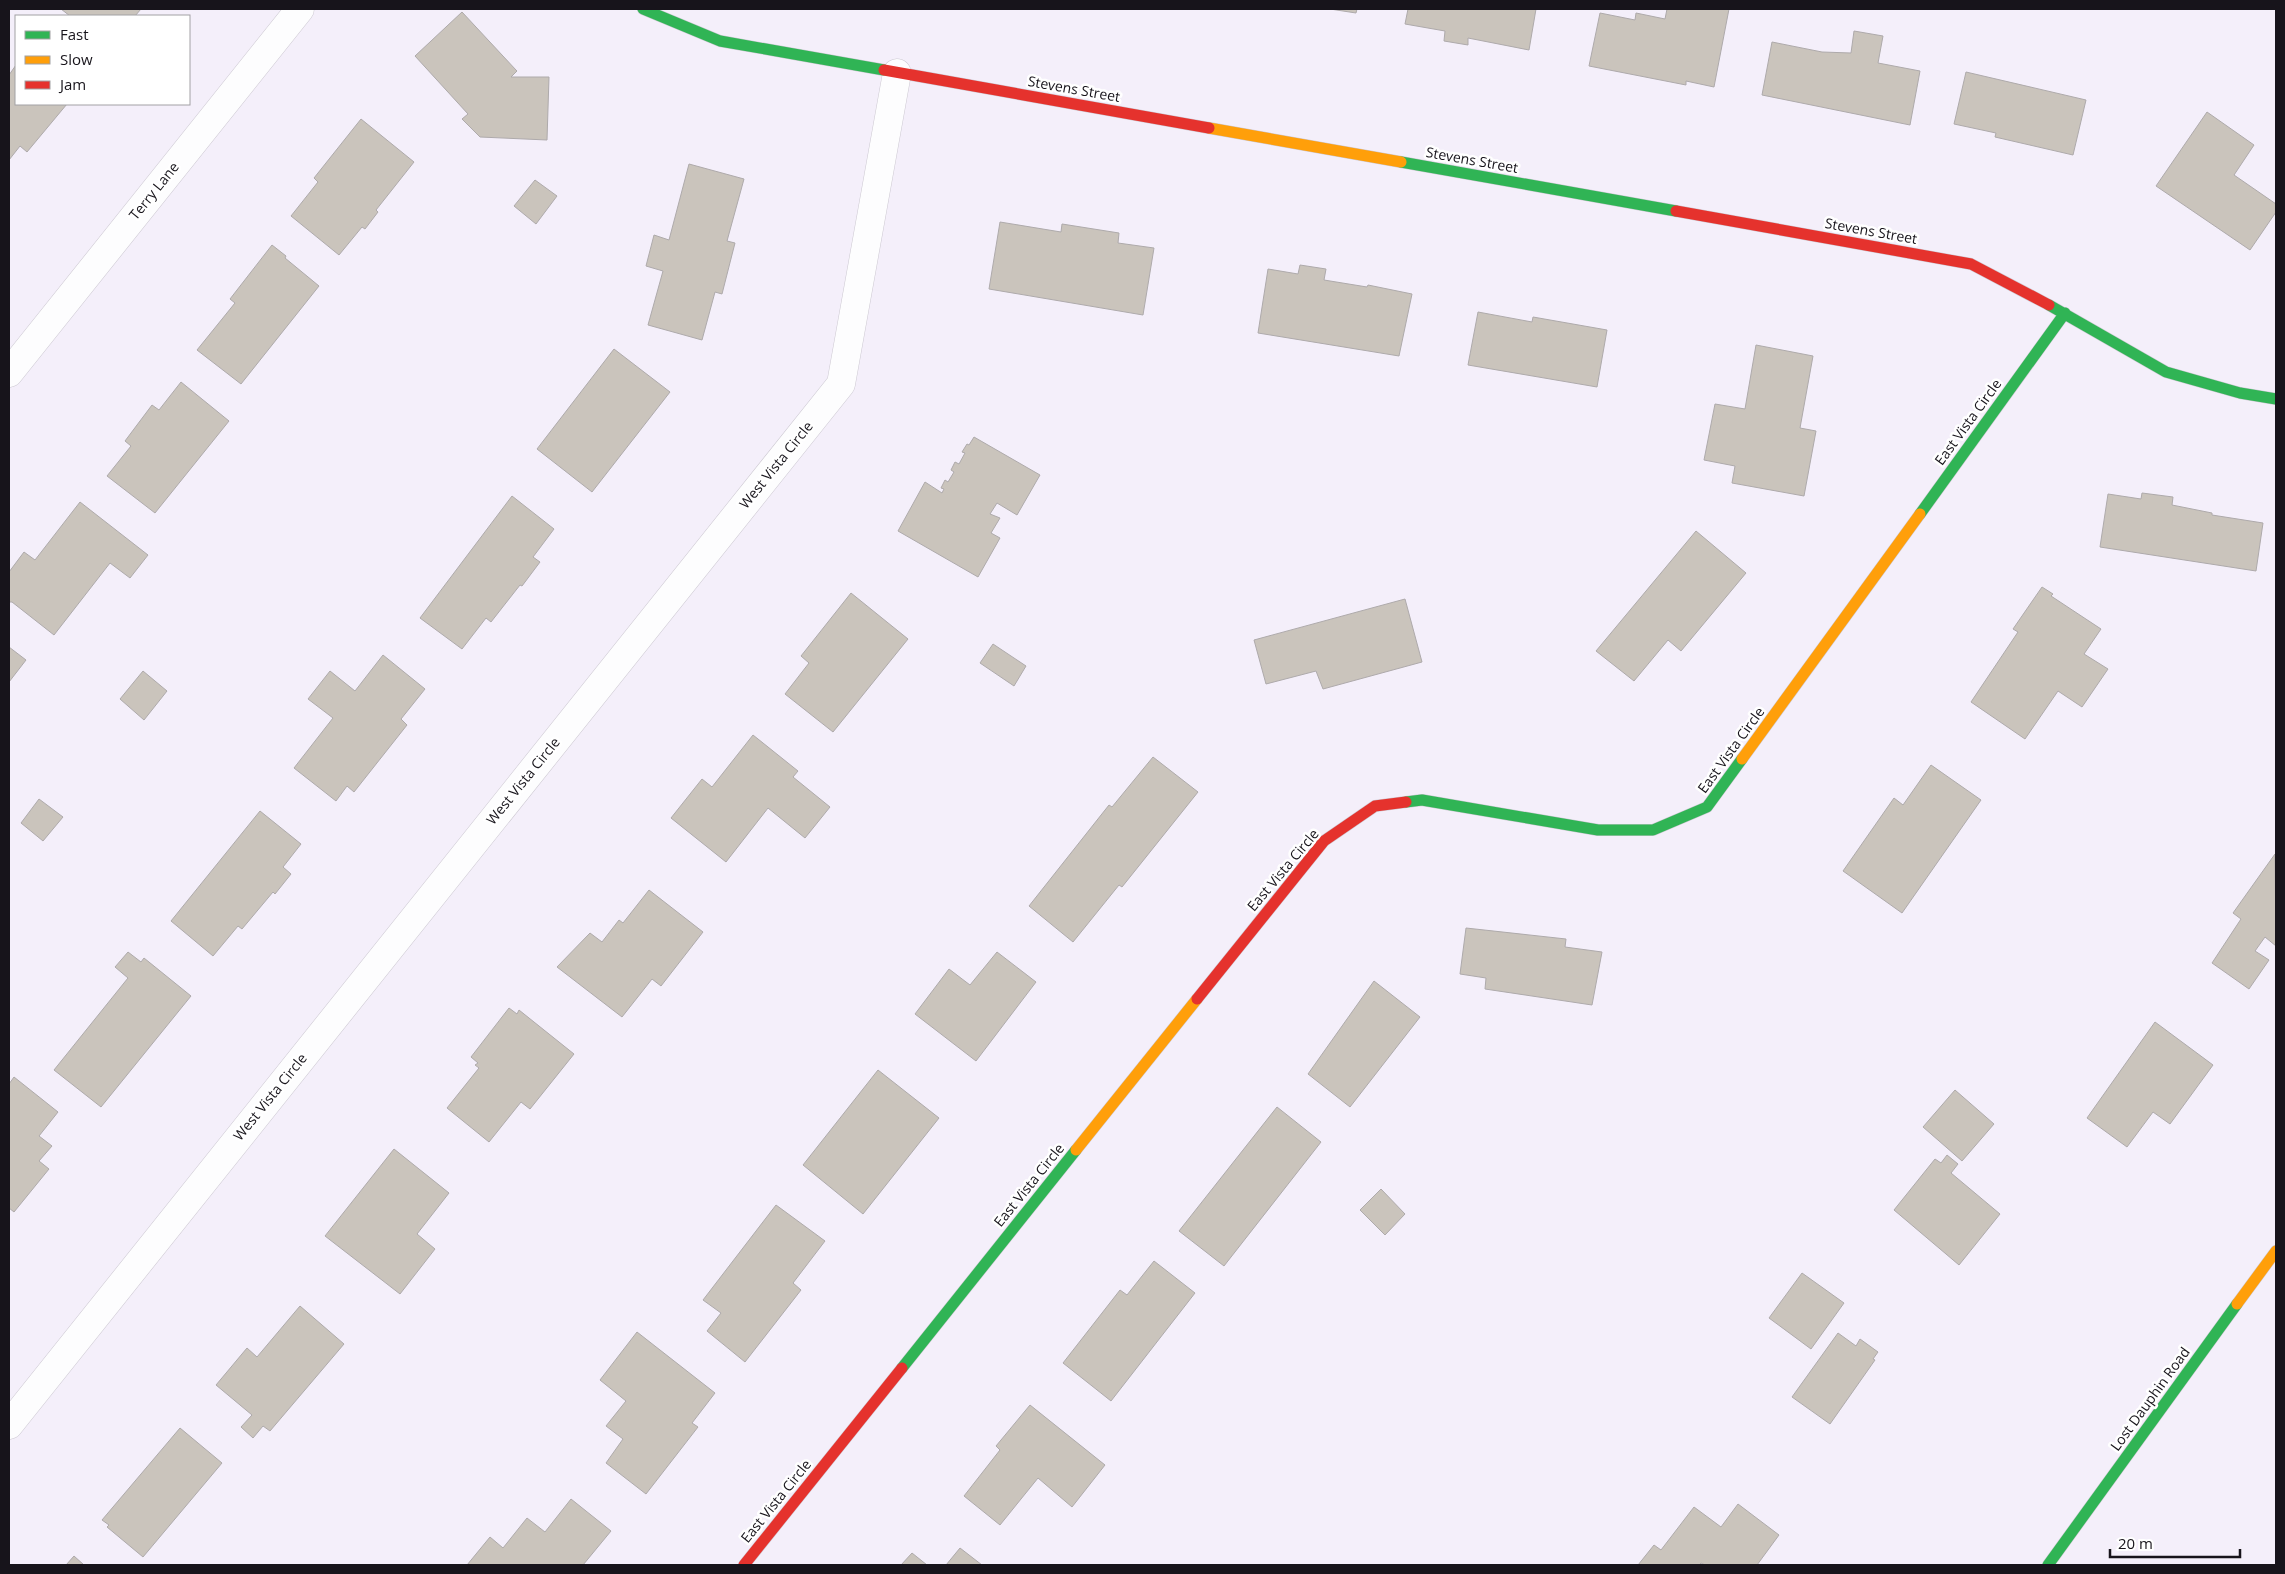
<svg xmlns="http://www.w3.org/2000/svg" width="2285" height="1574" font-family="'Open Sans',sans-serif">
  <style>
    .building { fill: #cac4bc; stroke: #aeaaab }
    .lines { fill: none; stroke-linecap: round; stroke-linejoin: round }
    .street-casing { stroke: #ccc8d1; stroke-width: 29 }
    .fast-casing { stroke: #ccc8d1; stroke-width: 12 }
    .slow-casing { stroke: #ccc8d1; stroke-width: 12 }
    .jam-casing { stroke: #ccc8d1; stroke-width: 12 }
    .street { stroke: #fdfdfe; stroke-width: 28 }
    .fast { stroke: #30b455; stroke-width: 11 }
    .slow { stroke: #ff9f0a; stroke-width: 11 }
    .jam { stroke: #e5322d; stroke-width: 11 }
    .labels { text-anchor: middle; stroke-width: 5; stroke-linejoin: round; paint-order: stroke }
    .street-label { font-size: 14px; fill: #17141b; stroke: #fff }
  </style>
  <rect width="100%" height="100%" fill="#f4effa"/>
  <path class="building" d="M61,9H141L135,16H70Z
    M1330,9H1357L1356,13Z
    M1408,9H1536L1529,50L1468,38V45L1444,41L1445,31L1405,24Z
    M1667,9H1729L1714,87L1686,81V85L1589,66L1600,13L1635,20L1636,13L1665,19Z
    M462,12L516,70L517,71L511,77H549L547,140L480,137L462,119L468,114L415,56Z
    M1854,31L1883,36L1878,63L1920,71L1910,125L1762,95L1772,42L1822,52L1851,53Z
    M16,65V104H67L27,152L20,146L9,160V75Z
    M1966,72L2086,100L2073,155L1995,137L1996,133L1954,124Z
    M2207,112L2254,145L2234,175L2276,204V212L2250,250L2156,186Z
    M361,119L414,162L376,210L378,212L365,229L362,227L339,255L291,216L318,182L314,178Z
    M689,164L744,179L727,241L735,243L722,294L715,292L702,340L648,325L663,271L646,266L654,235L669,240Z
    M535,180L557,196L536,224L514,206Z
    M1000,222L1061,232L1062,224L1119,233L1118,243L1154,248L1143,315L989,289Z
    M272,245L286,256L285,258L319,286L241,384L197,350L235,303L230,299Z
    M1300,265L1326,269L1324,280L1367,287L1368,285L1412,294L1399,356L1258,333L1268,269L1298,274Z
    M1478,312L1532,322L1533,317L1607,330L1597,387L1468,365Z
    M1756,345L1813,356L1800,428L1816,431L1804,496L1732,483L1735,466L1704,460L1715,404L1745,409Z
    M614,349L670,392L592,492L537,449Z
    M181,382L229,421L155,513L107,476L131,446L125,441L152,405L159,410Z
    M974,437L1040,475L1017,515L997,503L990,514L1000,518L991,533L1000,538L978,577L898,531L925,482L942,493L944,489L941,488L945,480L948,482L954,472L951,470L955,462L959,464L965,453L962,452L967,444L969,445Z
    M2142,493L2173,497L2172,505L2212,513V515L2263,523L2256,571L2100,547L2108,494L2141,499Z
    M512,496L554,529L533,557L540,562L522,586L520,585L491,622L486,618L462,649L420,618Z
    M80,502L148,555L130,578L110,563L54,635L12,602H9V572L24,552L35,560Z
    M1696,531L1746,573L1681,651L1668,640L1634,681L1596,651Z
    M2042,587L2053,594L2051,596L2101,629L2084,654L2108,669L2082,707L2058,691L2025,739L1971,702L2018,632L2013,629Z
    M851,593L908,639L833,732L785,694L809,663L801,656Z
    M1405,599L1422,662L1323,689L1316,671L1266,684L1254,640Z
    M993,644L1026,666L1014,686L980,663Z
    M9,647L26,660L9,682Z
    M383,655L425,689L401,719L407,725L354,792L347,786L336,801L294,768L333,718L308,699L330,671L355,691Z
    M143,671L167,691L144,720L120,699Z
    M753,735L798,771L793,777L830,807L805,838L768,808L726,862L671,818L702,779L712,787Z
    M1153,757L1198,792L1122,887L1119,885L1073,942L1029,906L1109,805L1112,807Z
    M1931,765L1981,800L1902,913L1843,871L1894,798L1903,805Z
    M39,799L63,817L43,841L21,823Z
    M260,811L301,844L283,867L291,874L275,894L273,892L242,929L238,926L213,956L171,921Z
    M2275,854L2276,946L2265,937L2255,951L2269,960L2249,989L2212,963L2241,919L2233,913Z
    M649,890L703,932L661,986L652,979L622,1017L557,967L590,933L602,942L619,920L623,923Z
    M1466,928L1566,939L1565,947L1602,952L1592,1005L1485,989L1486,978L1460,974Z
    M128,952L141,962L144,958L191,996L101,1107L54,1070L128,978L115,967Z
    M997,952L1036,982L976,1061L915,1014L949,969L970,985Z
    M1374,981L1420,1017L1350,1107L1308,1074Z
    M509,1008L517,1014L519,1010L574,1054L530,1109L521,1102L489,1142L447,1108L479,1068L475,1065L478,1063L471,1057Z
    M2155,1022L2213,1065L2170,1124L2153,1112L2127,1147L2087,1118Z
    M878,1070L939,1118L863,1214L803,1165Z
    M14,1077L58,1112L39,1136L52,1146L39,1161L49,1169L14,1212L9,1208V1084Z
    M1955,1090L1994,1124L1962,1161L1923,1127Z
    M1277,1107L1321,1142L1224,1266L1179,1231Z
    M394,1149L449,1193L417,1234L435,1249L400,1294L325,1236Z
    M1947,1155L1958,1164L1951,1173L2000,1214L1959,1265L1894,1210L1935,1159L1941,1163Z
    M1381,1189L1405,1214L1385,1235L1360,1210Z
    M776,1205L825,1241L793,1283L801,1290L745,1362L707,1331L721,1313L703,1300Z
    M1154,1261L1195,1293L1111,1401L1063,1363L1120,1290L1127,1295Z
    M1802,1273L1844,1303L1811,1349L1769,1318Z
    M300,1306L344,1344L270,1431L263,1426L253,1438L241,1427L252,1415L216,1385L247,1348L257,1357Z
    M637,1332L715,1393L692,1423L698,1427L646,1494L606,1463L623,1439L606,1426L626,1401L600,1380Z
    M1838,1333L1856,1346L1860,1339L1878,1352L1873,1359L1875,1360L1830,1424L1792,1397Z
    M1030,1405L1105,1465L1072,1507L1038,1478L1000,1525L964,1496L1000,1450L996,1446Z
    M180,1428L222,1463L143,1557L107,1527L109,1525L102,1520Z
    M571,1499L611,1531L583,1565H467L490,1537L503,1548L527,1518L545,1532Z
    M1738,1504L1779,1535L1757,1565H1705L1701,1563L1699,1565H1638L1654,1545L1661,1550L1694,1507L1721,1527Z
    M960,1548L982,1565H946Z
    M912,1553L927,1565H901Z
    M74,1556L84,1565H66Z"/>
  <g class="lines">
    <defs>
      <path id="street" d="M9,373L300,9
        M9,1425L841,384L897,73"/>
      <path id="fast" d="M643,9L720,41L884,70
        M1401,162L1676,211
        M2049,305L2166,372L2240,393L2276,399
        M1920,514L2065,313
        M1406,802L1422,800L1598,830H1653L1707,807L1742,759
        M902,1368L1076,1150
        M2048,1565L2237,1304"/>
      <path id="slow" d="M1209,128L1401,162
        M1742,759L1920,514
        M1076,1150L1197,999
        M2237,1304L2276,1251"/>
      <path id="jam" d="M884,70L1209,128
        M1676,211L1971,264L2049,305
        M1197,999L1324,841L1375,806L1406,802
        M744,1565L902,1368"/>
    </defs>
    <use href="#street" class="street-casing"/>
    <use href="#fast" class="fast-casing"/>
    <use href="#slow" class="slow-casing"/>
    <use href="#jam" class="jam-casing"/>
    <use href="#street" class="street"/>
    <use href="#fast" class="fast"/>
    <use href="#slow" class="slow"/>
    <use href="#jam" class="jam"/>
  </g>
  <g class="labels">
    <g class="street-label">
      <text transform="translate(1074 89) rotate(10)" y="5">Stevens Street</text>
      <text transform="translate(1472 160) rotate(10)" y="5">Stevens Street</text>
      <text transform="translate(154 191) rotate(-51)" y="5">Terry Lane</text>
      <text transform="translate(1871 231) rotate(10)" y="5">Stevens Street</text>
      <text transform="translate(1968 422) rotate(-54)" y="5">East Vista Circle</text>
      <text transform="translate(776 465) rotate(-51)" y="5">West Vista Circle</text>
      <text transform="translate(1731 750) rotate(-54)" y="5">East Vista Circle</text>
      <text transform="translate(523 781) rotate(-51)" y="5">West Vista Circle</text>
      <text transform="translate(1283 870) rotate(-50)" y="5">East Vista Circle</text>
      <text transform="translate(270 1097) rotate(-51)" y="5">West Vista Circle</text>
      <text transform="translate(1029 1185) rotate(-51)" y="5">East Vista Circle</text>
      <text transform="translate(2150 1399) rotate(-54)" y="5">Lost Dauphin Road</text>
      <text transform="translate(776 1501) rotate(-51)" y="5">East Vista Circle</text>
    </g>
  </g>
  <rect width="2285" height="1574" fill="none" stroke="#17141b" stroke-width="20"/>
  <rect x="15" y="15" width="175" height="90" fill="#ffffff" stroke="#a2a1a4"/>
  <rect x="25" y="31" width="25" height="8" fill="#30b455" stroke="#a2a1a4"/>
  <text x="60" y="40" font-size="15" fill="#17141b">Fast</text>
  <rect x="25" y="56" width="25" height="8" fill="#ff9f0a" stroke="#a2a1a4"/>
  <text x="60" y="65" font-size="15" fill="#17141b">Slow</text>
  <rect x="25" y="81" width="25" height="8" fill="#e5322d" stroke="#a2a1a4"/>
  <text x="60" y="90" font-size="15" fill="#17141b">Jam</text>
  <path d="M2110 1549v8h130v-8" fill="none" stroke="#17141b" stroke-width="2.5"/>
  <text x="2118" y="1549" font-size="15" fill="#17141b" stroke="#ffffff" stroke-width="4" paint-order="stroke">20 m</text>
</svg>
